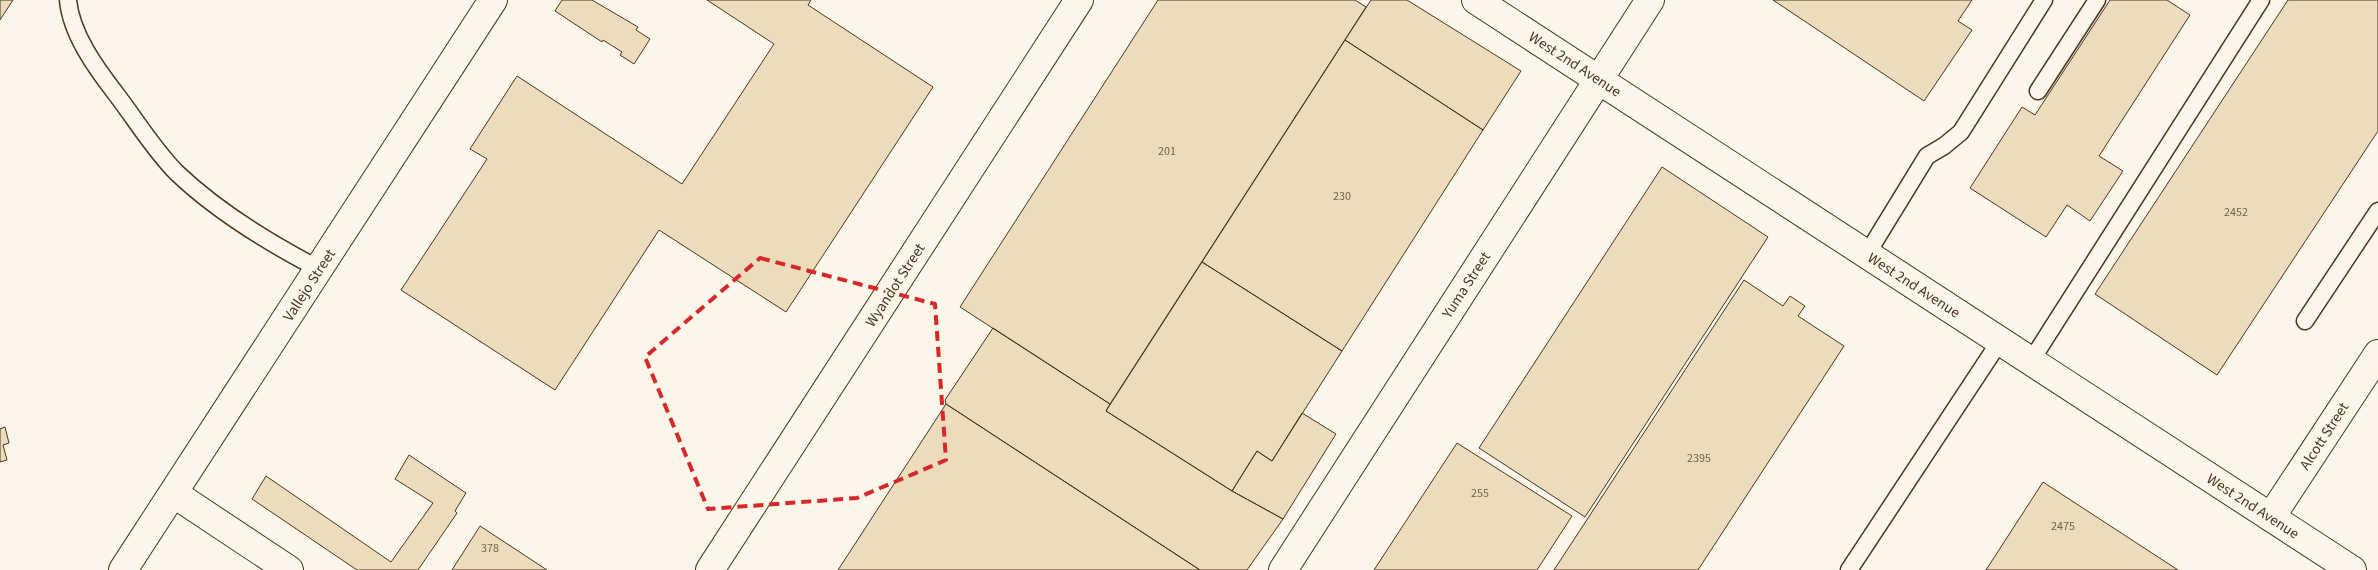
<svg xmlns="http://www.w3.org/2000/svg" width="2378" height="570" font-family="'Source Sans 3',sans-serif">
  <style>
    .building { fill: #ecdcbc; stroke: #4a3520 }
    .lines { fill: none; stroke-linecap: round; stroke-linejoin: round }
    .lane-casing { stroke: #4a3520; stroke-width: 19 }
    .street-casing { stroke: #4a3520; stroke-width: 30 }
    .secondary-casing { stroke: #4a3520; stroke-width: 30 }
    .lane { stroke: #fbf6e9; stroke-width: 16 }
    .street { stroke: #fbf6e9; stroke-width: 28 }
    .secondary { stroke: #fbf6e9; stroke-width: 28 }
    .marked { fill: none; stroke: #d62828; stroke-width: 4; stroke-dasharray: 10 6; stroke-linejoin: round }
    .labels { text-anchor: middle; stroke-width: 4; stroke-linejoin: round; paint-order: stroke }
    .number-label { font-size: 12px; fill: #725f47 }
    .street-label { font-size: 15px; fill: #4a3520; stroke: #fbf6e9 }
  </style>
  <rect width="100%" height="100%" fill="#fbf6e9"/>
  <path class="building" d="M0,0H13L0,20Z
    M562,0H592L638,27L636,30L650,39L634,64L620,55L622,52L603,40L602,42L555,11Z
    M707,0H811L808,5L933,87L786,312L659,230L555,390L401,290L487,159L470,149L517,76L682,184L774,44Z
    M1158,0H1355L1366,7L1110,404L960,307Z
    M1371,0H1407L1521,71L1483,130L1345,40Z
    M1773,0H1972L1958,21L1972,30L1924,101Z
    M2110,0H2167L2190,15L2099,156L2123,171L2090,221L2067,205L2046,237L1970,188L2022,107L2035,115Z
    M2288,0H2378V131L2217,375L2095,294Z
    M1345,40L1483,130L1342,351L1202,262Z
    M1662,167L1768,237L1585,517L1479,448Z
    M1202,262L1342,351L1272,461L1257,451L1232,491L1106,411Z
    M1744,280L1783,306L1790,296L1805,306L1798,316L1844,346L1698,570H1554Z
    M993,328L1110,404L1106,411L1232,491L1283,519L1247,570H1200L946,404L945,400Z
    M946,404L1200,570H838Z
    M1302,413L1336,434L1283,519L1232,491L1257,451L1272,461Z
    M5,427L9,443L3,445L7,460L0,462V429Z
    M1457,443L1572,516L1537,570H1374Z
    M409,455L466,493L455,511L457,513L418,570H357L252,499L266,476L391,562L433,503L395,479Z
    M2043,482L2178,570H1986Z
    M480,526L547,570H452Z"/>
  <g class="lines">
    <defs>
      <path id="lane" d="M68,0C71,34 96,68 116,94C136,120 154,150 177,173C218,212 269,243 319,269
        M2038,91L2097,0
        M1867,254L1927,156L1944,146L1961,132L2044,0
        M2305,321L2378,211
        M2031,361L2261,0
        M1849,570L2000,341"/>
      <path id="street" d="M173,493L289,570
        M2271,517L2378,354
        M123,570L493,0
        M710,570L1079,0
        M1283,570L1650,0"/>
      <path id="secondary" d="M1476,0L2352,570"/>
    </defs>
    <use href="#lane" class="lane-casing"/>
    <use href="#street" class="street-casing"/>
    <use href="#secondary" class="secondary-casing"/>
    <use href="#lane" class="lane"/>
    <use href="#street" class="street"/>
    <use href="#secondary" class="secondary"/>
  </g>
  <path class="marked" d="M760,258L935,304L946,460L857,498L708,509L645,357Z"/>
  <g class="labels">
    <g class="number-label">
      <text x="1167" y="155">201</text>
      <text x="1342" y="200">230</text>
      <text x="2236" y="216">2452</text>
      <text x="1699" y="462">2395</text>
      <text x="1480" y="497">255</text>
      <text x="2063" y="530">2475</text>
      <text x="490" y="552">378</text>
    </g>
    <g class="street-label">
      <text transform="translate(1575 64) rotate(33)" y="5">West 2nd Avenue</text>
      <text transform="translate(309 285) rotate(-57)" y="5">Vallejo Street</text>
      <text transform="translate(895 285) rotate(-57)" y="5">Wyandot Street</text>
      <text transform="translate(1466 285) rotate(-57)" y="5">Yuma Street</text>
      <text transform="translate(1914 285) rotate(33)" y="5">West 2nd Avenue</text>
      <text transform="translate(2324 436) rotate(-57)" y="5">Alcott Street</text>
      <text transform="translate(2253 506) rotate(33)" y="5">West 2nd Avenue</text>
    </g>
  </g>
</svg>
